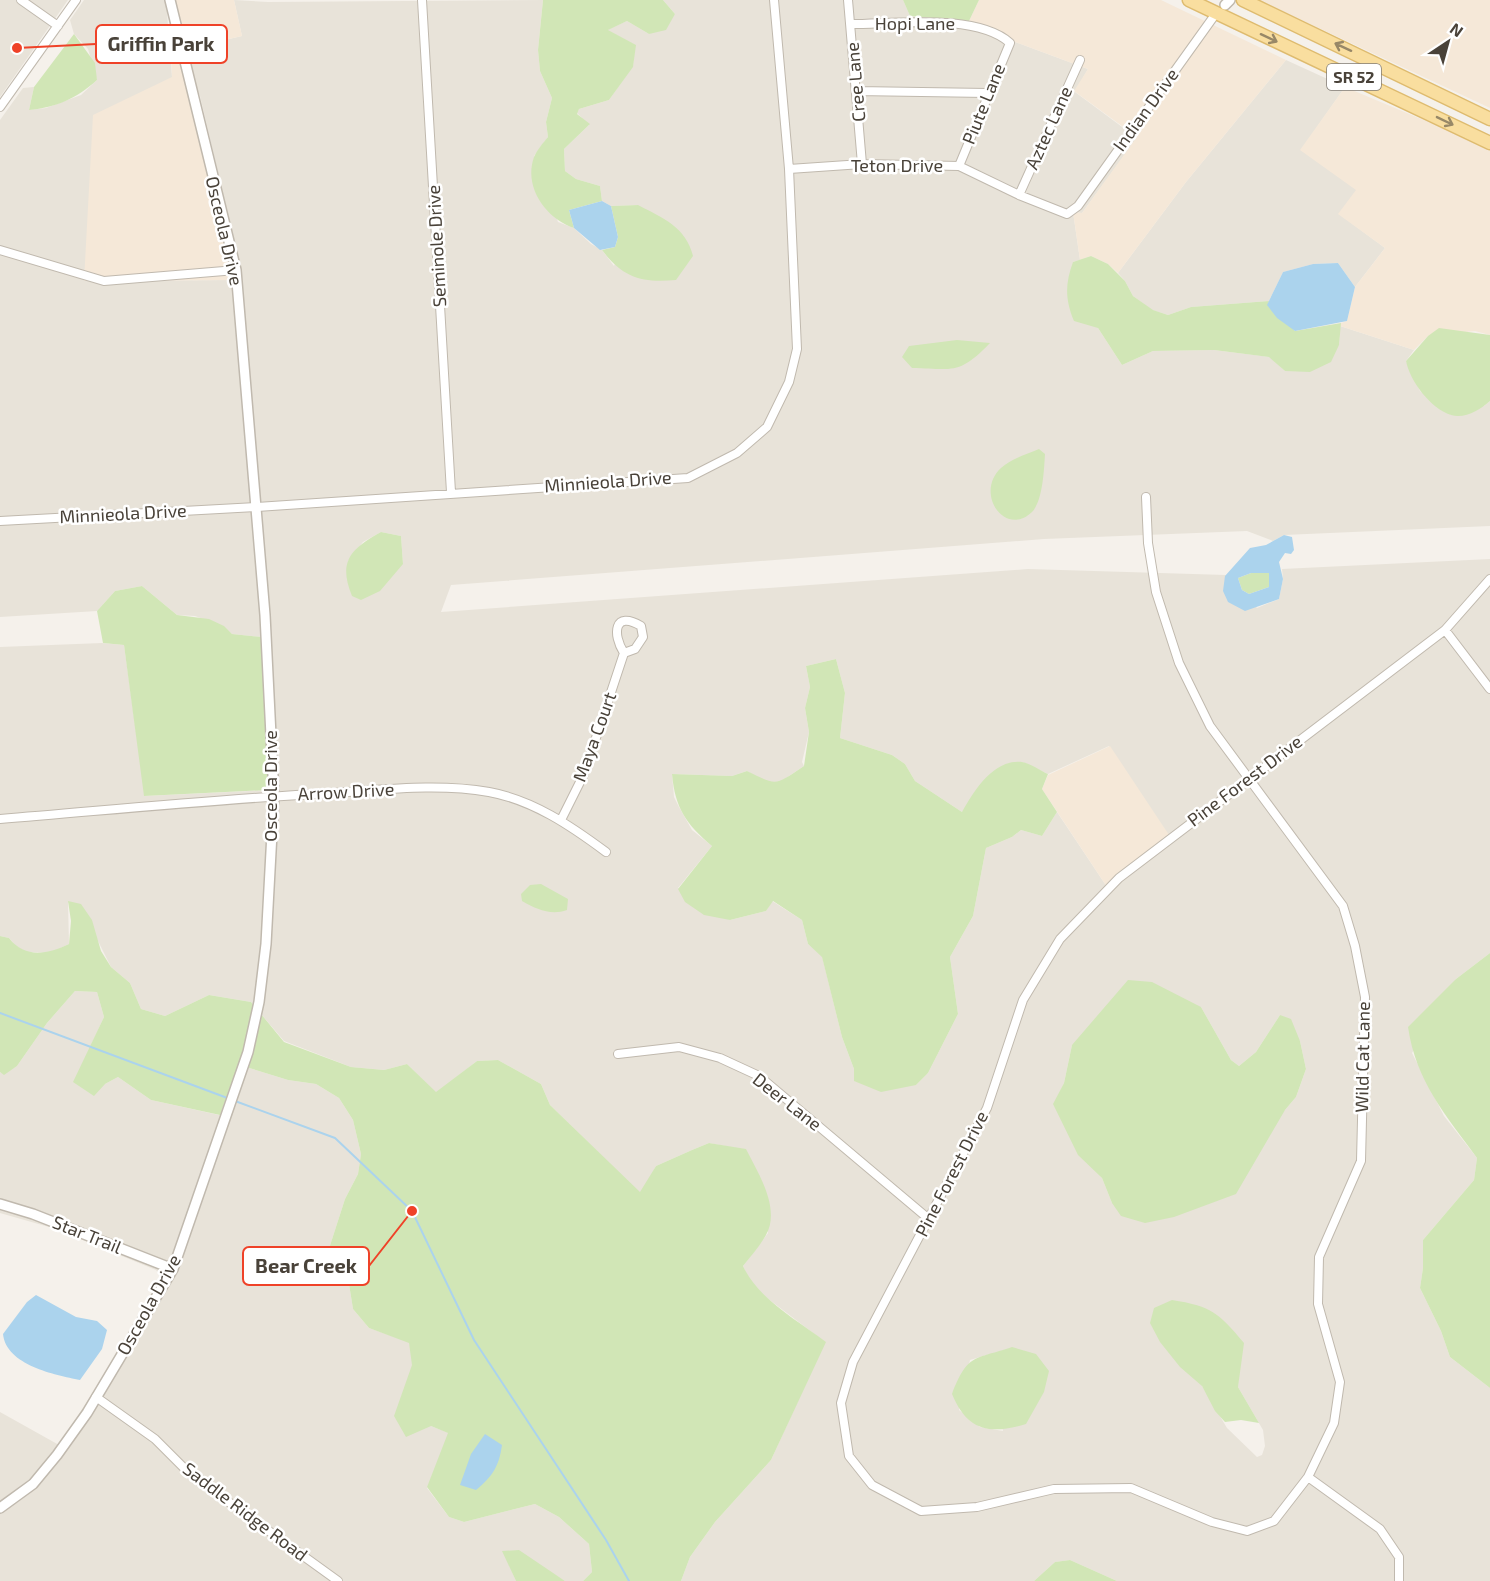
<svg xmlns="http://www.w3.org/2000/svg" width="1490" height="1581" font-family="'Exo 2',sans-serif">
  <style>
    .residential { fill: #e8e3d9; fill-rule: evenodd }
    .commercial { fill: #f5e8d8 }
    .green { fill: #d1e6b6 }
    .water { fill: #abd3ed; fill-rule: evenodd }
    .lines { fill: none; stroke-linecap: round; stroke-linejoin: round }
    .stream { stroke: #abd3ed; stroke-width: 2 }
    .minor-casing { stroke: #c0b9ae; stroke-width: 10 }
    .tertiary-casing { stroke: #c0b9ae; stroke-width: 12 }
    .primary-casing { stroke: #debb6f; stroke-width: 15 }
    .minor { stroke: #fff; stroke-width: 8 }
    .tertiary { stroke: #fff; stroke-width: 9 }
    .primary { stroke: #f9de9f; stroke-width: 12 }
    .oneway { stroke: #988867 }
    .labels { text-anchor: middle; stroke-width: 5; stroke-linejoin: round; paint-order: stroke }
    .shield { fill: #fff; stroke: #807b74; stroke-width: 1.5 }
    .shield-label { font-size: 16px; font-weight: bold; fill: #494239 }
    .street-label { font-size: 18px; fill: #494239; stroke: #fff }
    .leader { fill: none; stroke: #ef4228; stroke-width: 2 }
    .callout-dot { fill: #ef4228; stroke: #fff; stroke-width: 2 }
    .callout { fill: #fff; stroke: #ef4228; stroke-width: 2 }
    .callout-label { font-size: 20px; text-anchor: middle; font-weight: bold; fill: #494239 }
  </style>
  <rect width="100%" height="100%" fill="#f5f1eb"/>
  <path class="residential" d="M0,0H68L0,97Z
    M84,0H166L172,77L84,281L233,280L262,637L232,634L223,626L195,616L177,615L142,586L115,591L97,611L0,617V120L23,88L34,87L29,110L46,108L81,95L97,80L88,49L74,34L70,20Z
    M234,0L268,2L543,0L538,50L540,71L552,98L546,122L548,137L534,156L558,222L574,228L591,244L602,250L614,266L638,205L611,206L602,201L600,186L576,179L565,171L564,149L589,125L577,113L579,109L609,100L633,66L635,45L607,30L627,21L649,34L675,14L663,0H903L910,16L969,21L986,31L1088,69L1075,92L1137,138L1082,213L1073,212L1080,260L1073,262L1098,328L1122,365L1153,351L1214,350L1270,357L1285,371L1339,345L1340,326L1414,350L1406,361L1420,391L1451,415L1484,406L1490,401V526L1284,535L1273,541L1247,531L1044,539L451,585L441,612L1028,569L1226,575L1257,608L1279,599L1283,579L1282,569L1490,559V953L1456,979L1412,1053L1444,1116L1477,1158L1474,1180L1423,1240V1268L1420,1288L1441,1331L1450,1357L1490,1388V1581H1117L1070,1560L1055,1562L1034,1581H681L690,1557L715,1522L771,1460L825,1342L767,1298L751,1283L743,1266L768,1233L746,1150L709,1143L692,1150L656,1166L641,1194L550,1105L541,1084L498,1060L477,1061L436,1093L407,1064L384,1070L351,1067L284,1041L261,1014L271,944L278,795L261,506L241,269L200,96L192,78L186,49L242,36ZM381,532L401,536L403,564L348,561L363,542ZM836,659L845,693L840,738L892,755L905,764L915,781L962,812L1022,762L1048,774L1109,746V890L1057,812L1042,836L1021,830L1012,837L986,848L973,916L950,957L958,1014L928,1073L916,1085L854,1081V1069L842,1037L822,956L808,944L802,920L772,901L766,911L730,920L678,888L712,846L692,830L679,807L674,797L672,774L732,776L747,771L767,783L780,782L804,766L802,762L809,732L805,708L810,687L806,666ZM1201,1007L1231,1060L1239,1066L1256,1052L1280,1015L1300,1041L1306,1069L1296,1097L1285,1110L1112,1203L1102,1178L1092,1167L1054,1104L1064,1083L1072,1045ZM990,1354L1003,1431L980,1427L959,1410L970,1360ZM1239,1366L1238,1387L1263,1430L1265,1446L1262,1455L1257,1457L1227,1428L1202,1386Z
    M1286,60L1345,87L1301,150L1357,190L1339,214L1385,248L1355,287L1338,263L1313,264L1283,272L1269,301L1191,307L1168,315L1152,310L1133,296L1125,281L1118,273L1186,182Z
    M102,643L124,645L145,796L269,790L262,944L254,1006L251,1002L209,995L165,1016L141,1009L130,983L111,967L96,937L68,902L69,944L50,953L26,952L16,946L9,938L0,936V647Z
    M75,991L97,992L104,1017L74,1082L105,1084L118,1077L151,1100L219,1115L227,1098L170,1263L35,1209L0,1200V1072L4,1074L17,1066L47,1023Z
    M246,1067L288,1080L316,1084L339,1098L353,1120L361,1154L358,1174L345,1199L325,1261L349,1284L353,1309L369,1328L409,1342L431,1426L449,1433L427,1488L449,1517L464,1522L535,1504L559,1517L589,1544L592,1572L583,1581H565L544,1568L503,1551L516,1581H0V1513L21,1500L36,1486L91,1415L174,1274Z
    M0,1209L32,1218L167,1271L135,1325L159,1284V1274L156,1270L56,1229L0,1213Z
    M115,1358L84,1410L54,1453L30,1481L0,1504V1412L59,1445Z"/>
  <path class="commercial" d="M174,0H234L242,36L186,49Z
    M979,0H1161L1286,60L1186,182L1118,273L1108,264L1091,256L1080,260L1073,212L1082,213L1137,137L1074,91L1088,69L986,31L969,21Z
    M1259,0H1490V108L1443,86Z
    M169,14L233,280L84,281L93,115L172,77Z
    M1345,87L1490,148V335L1475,331L1428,336L1414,350L1340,326L1341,323L1347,321L1355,287L1385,248L1338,214L1356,190L1300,150Z
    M1110,746L1173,841L1109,890L1042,789L1048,775Z"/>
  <path class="green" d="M543,0H663L675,14L666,30L649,34L627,21L608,30L636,45L633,67L609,100L579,109L577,114L590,124L564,149L565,171L576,179L600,186L602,201L569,210L574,228C547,219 523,188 534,157C537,150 543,143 548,137L546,122L552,98L540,71L538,50Z
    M903,0H979L969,21L910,16Z
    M74,34L95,63L97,80C76,99 57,107 29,110L34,87Z
    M638,205C663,218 686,227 693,256L676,280C642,283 623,278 602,250L615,247L618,237L611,206Z
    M1091,256L1108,264L1125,281L1133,296L1153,310L1168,315L1191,307L1269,301L1268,305L1295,331L1341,323L1339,345L1331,362L1310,372L1285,371L1269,357L1214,350L1153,351L1122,365L1098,328L1074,321C1065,299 1065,284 1073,262Z
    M1439,328L1490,335V401C1480,410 1465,419 1451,415C1430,408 1410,381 1406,361L1428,336Z
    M957,340L990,343C959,375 954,369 912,368L902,357L909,346Z
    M1039,449L1045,454C1044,469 1043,501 1032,512C1005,538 974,493 1001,468C1011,459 1027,454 1039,449Z
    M381,532L401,536L403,564L380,591L361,600L352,596C338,562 350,549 381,532Z
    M1251,573H1269V587L1249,594L1242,590L1238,578Z
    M142,586L177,615L209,619L224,626L232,634L262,637L269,790L144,796L124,645L103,643L97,611L115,591Z
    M836,659L845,693L840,738L892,755L905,764L915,781L962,812C974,791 993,759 1022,762C1030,763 1041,771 1048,774L1042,789L1057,812L1042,836L1021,830L1012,837L986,848L973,916L950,957L958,1014L928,1073L916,1085L881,1092L854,1081V1069L842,1037L822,957L808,944L802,920L773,901L766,911L730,920L704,915L685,902L678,889L712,846C686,824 675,808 672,774L732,776L747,771C778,786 774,786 804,766L809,732L805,708L810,687L806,666Z
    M541,884L568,899L567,910C551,916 536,909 522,901L521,894L530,885Z
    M68,901L81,904L92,920L101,951L111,967L130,983L141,1009L165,1016L209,995L251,1002L254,1006L243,1051L220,1115L151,1100L118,1077L105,1084L94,1096L73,1082L104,1017L97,992L75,991L47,1023L17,1066L4,1075L0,1072V936L9,938C25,959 48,954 69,944L71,921Z
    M1490,953V1388L1450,1357L1441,1331L1420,1288L1423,1268V1240L1474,1180L1477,1158C1446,1115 1416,1082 1408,1027L1456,979Z
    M1128,980L1152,982L1201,1007L1231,1060L1239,1066L1256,1052L1280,1015L1291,1019L1300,1041L1306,1069L1296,1097L1285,1110L1236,1194L1174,1217L1145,1223L1121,1216L1112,1203L1102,1178L1078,1155L1053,1104L1064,1083L1072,1045Z
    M261,1014L284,1042L351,1067L384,1070L407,1064L436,1092L477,1061L498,1060L541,1084L550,1105L640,1192L656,1166L692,1150L709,1143L746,1149C758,1173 781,1208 766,1235C760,1246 751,1256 743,1266C759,1300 796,1319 826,1342L771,1460L715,1522L690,1557L681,1581H583L592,1572L589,1544L559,1517L535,1504L464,1522L449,1517L427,1487L448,1433L431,1426L406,1437L394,1416L412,1365L409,1343L369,1328L353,1309L349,1284L325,1261L345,1199L358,1174L361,1154L353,1120L339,1098L316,1084L288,1080L246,1067Z
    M1172,1300C1211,1306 1219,1313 1244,1343L1238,1387L1259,1423L1241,1420L1225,1422L1215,1411L1202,1386L1180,1367L1160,1342L1150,1323L1154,1308Z
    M1012,1347L1036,1354L1049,1371L1044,1392L1026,1424C990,1435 967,1431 952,1394C968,1353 974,1360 1012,1347Z
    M519,1550L565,1581H516L502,1551Z
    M1070,1560L1117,1581H1034L1055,1562Z"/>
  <path class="water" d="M602,201L611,206L618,237L615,247L600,250L574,228L569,210Z
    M1338,263L1355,287L1347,321L1295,331L1277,318L1267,305L1283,272L1313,264Z
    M1284,535L1292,537L1294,550L1291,554L1285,553L1279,562L1283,579L1279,599L1245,611L1228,602L1223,591L1225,576L1250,548L1266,545ZM1251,573H1269V587L1249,594L1242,590L1238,578Z
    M36,1295L76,1317L97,1321L107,1330L102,1349L80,1380C55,1375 6,1365 3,1334L27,1302Z
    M485,1434L502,1445C499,1466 493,1476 476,1490L460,1485L471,1454Z"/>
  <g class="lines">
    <path class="stream" d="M0,1013L230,1099
      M235,1101L335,1138L412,1211L474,1340L606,1540L629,1581"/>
    <defs>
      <path id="minor" d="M21,0L58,26
        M422,0L451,492
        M848,0L862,164
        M851,24C894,24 977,13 1010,43L959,166
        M856,91L987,93
        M0,107L76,0
        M789,169L862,164L959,166L1019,195L1067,214L1078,206L1217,12
        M1019,195L1080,60
        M0,250L104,281L236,270
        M1146,497L1148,543L1156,592L1179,663L1210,726L1343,906L1355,946L1365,997L1361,1161L1319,1257L1318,1304L1340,1382L1334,1423L1308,1477L1274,1521L1247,1531L1212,1522L1131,1488L1054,1489L977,1507L921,1511L872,1485L849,1456L841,1403L853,1362L987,1108L1023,1000L1060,939L1119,878L1445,630L1490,579
        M0,521L257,507L688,478L737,453L767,427L789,382L797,349L789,169L774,0
        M1445,630L1490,689
        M0,819C110,810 220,799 331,793C383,790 437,783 489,792C533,800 571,826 606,852
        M561,820L584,774L624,653C612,634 614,610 641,626L643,637L635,649L624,653
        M618,1054L679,1047L720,1058L759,1076L930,1220
        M96,1397L155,1439L190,1474L338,1581
        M1308,1477L1380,1529L1399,1557V1581"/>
      <path id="tertiary" d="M1225,5L1230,0
        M0,1204L33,1214L173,1269
        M0,1508L33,1484L57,1455L87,1413L173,1269L248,1052L259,1002L266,944L274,796L265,615L236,270L170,0"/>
      <path id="primary" d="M1189,0L1490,143
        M1243,0L1490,119"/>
    </defs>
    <use href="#minor" class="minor-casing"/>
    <use href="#tertiary" class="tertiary-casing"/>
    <use href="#primary" class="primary-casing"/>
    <use href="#minor" class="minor"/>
    <use href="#tertiary" class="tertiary"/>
    <use href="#primary" class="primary"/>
  </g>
  <defs><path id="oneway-shaft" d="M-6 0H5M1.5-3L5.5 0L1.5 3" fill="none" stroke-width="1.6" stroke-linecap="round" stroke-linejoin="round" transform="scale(1.5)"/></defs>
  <g class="oneway">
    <use href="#oneway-shaft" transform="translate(1269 38) rotate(25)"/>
    <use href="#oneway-shaft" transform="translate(1343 47) rotate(-155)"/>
    <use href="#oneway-shaft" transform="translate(1445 121) rotate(26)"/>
  </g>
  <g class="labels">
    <rect class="shield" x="1327" y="64" width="54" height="26" rx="4.5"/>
    <g class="shield-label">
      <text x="1354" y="83">SR 52</text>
    </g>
    <g class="street-label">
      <text x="915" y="30">Hopi Lane</text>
      <text transform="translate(856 82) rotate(-95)" y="6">Cree Lane</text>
      <text transform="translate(984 104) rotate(-68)" y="6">Piute Lane</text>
      <text transform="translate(1146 110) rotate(-54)" y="6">Indian Drive</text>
      <text transform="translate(1049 128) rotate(-66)" y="6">Aztec Lane</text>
      <text x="897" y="172">Teton Drive</text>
      <text transform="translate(224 231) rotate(77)" y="6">Osceola Drive</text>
      <text transform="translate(437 246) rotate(-93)" y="6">Seminole Drive</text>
      <text transform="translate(608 482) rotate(-4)" y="6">Minnieola Drive</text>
      <text transform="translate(123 514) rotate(-3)" y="6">Minnieola Drive</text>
      <text transform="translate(595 737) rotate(-70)" y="6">Maya Court</text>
      <text transform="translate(1245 781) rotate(-37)" y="6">Pine Forest Drive</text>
      <text transform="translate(271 786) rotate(-90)" y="6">Osceola Drive</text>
      <text transform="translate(346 792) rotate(-3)" y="6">Arrow Drive</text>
      <text transform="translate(1363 1057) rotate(-89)" y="6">Wild Cat Lane</text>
      <text transform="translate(787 1102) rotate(38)" y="6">Deer Lane</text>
      <text transform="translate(952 1174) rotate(-63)" y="6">Pine Forest Drive</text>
      <text transform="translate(87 1235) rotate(22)" y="6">Star Trail</text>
      <text transform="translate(149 1305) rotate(-61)" y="6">Osceola Drive</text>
      <text transform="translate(245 1512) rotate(37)" y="6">Saddle Ridge Road</text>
    </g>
  </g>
  <path class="leader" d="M17 48L96 44M412 1211L369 1266"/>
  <g class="callout-dot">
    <circle cx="17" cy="48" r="6"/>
    <circle cx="412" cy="1211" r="6"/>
  </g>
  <g class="callout">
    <rect x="96" y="25" width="131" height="38" rx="6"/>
    <rect x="243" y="1247" width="126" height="38" rx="6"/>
  </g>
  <g class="callout-label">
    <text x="161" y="51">Griffin Park</text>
    <text x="306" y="1273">Bear Creek</text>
  </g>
  <g transform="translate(1448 42) rotate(36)" stroke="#ffffff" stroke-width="4.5" paint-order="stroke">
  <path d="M0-4.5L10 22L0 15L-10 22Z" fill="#494239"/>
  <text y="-9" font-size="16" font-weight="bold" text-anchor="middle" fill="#494239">N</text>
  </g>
</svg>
